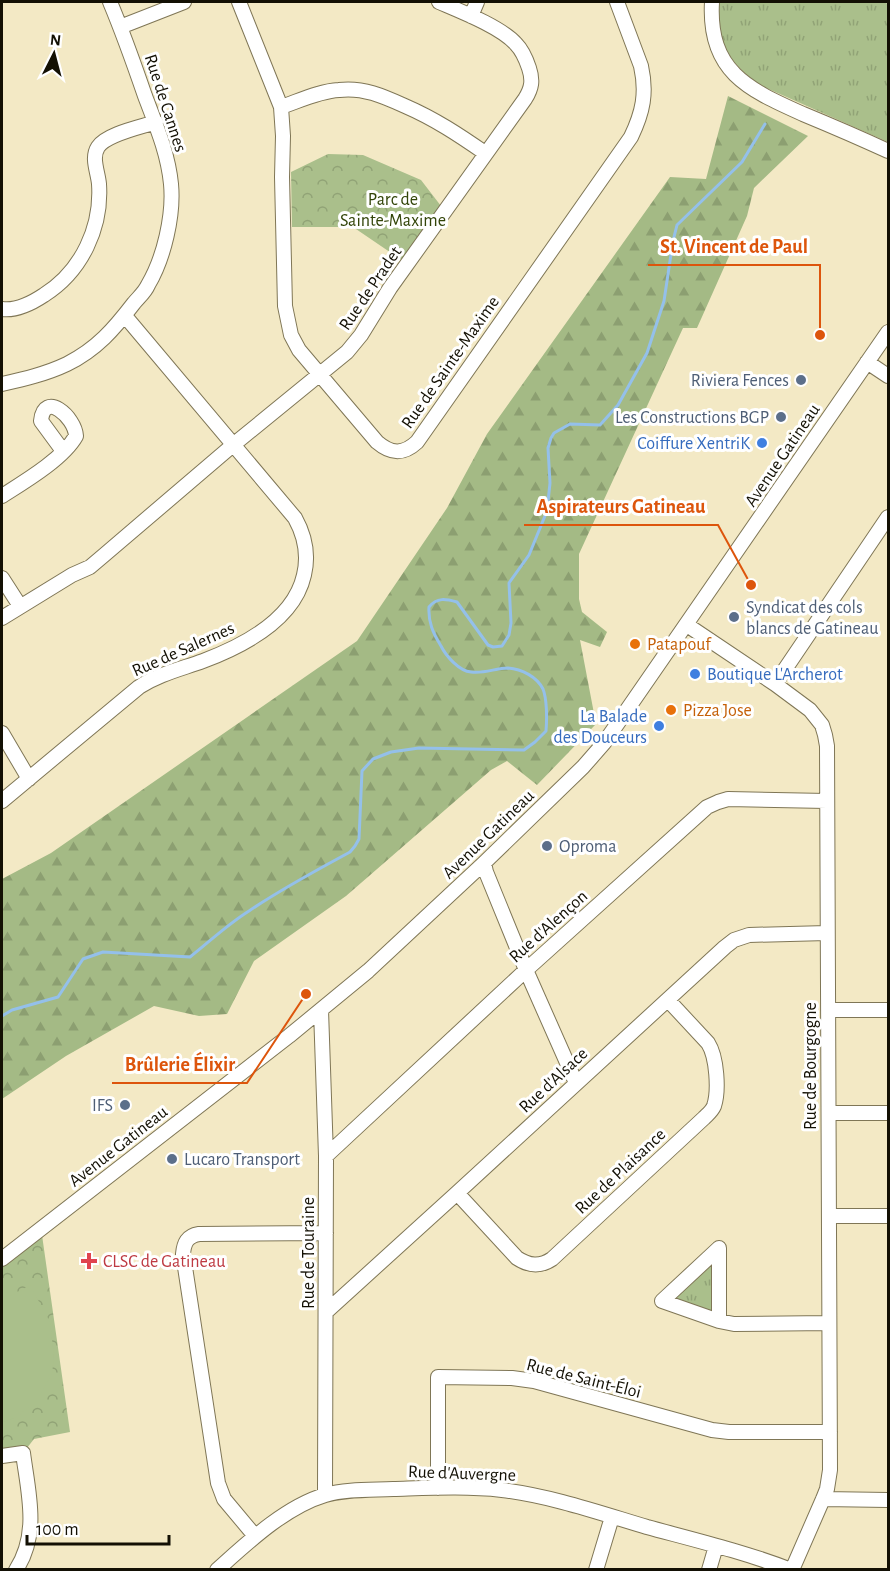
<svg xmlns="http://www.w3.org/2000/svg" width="890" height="1571" font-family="'Alegreya Sans',sans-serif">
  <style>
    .grass { fill: url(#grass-tufts) }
    .forest { fill: url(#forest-firs) }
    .park { fill: url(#park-crowns) }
    .pitch { fill: #aabf8b }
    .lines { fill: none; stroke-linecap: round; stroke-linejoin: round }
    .stream { stroke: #94c0ea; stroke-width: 3 }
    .minor-casing { stroke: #7f7656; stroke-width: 16 }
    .minor { stroke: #fff; stroke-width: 14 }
    .service-dot { fill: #5c6f8a; stroke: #fff; stroke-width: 2 }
    .shop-dot { fill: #3f7fe0; stroke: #fff; stroke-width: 2 }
    .food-dot { fill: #e8710a; stroke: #fff; stroke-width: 2 }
    .health-dot { fill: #e0444e; stroke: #fff; stroke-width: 2 }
    .labels { text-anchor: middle; stroke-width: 6; stroke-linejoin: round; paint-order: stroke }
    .street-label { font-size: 18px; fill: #131004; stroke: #fff }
    .park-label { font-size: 18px; fill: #324408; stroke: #fff }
    .service-label { font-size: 18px; fill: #4e5e75; stroke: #fff; text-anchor: end }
    .shop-label { font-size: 18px; fill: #366cbe; stroke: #fff; text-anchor: end }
    .food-label { font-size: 18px; fill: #c56008; stroke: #fff; text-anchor: start }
    .health-label { font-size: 18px; fill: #be3a42; stroke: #fff; text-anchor: start }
    .leader { fill: none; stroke: #dd550c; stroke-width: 2 }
    .callout-dot { fill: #dd550c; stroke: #fff; stroke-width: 2 }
    .callout-label { font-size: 20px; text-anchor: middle; font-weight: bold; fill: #dd550c; stroke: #fff; stroke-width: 6; stroke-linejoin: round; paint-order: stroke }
  </style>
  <defs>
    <pattern id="grass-tufts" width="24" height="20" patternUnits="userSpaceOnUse" patternTransform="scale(1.5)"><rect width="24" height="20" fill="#aabf8b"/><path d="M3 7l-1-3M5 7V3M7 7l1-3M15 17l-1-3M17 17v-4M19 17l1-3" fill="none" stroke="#91a376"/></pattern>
    <pattern id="forest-firs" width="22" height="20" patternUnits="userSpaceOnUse" patternTransform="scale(1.5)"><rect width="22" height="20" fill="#a4ba85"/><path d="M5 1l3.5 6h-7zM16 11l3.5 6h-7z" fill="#8c9f71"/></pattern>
    <pattern id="park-crowns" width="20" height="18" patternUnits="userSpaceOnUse" patternTransform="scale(1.5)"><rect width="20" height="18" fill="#aabf8b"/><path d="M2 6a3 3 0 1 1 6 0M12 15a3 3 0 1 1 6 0" fill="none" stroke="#91a376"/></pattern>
  </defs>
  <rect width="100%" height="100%" fill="#f3e9c5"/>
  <path class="grass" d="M720,2H884L888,4V142L764,87C739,72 720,51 719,20C719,14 718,8 720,2Z
    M719,1248V1321L662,1301Z"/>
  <path class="forest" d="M728,96L808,136L754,188L747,216L697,328H683L579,554V599L582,612L607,632L600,647L580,640L596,724L537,785L507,761L491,770L346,896L254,961L227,1014L199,1016L154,1006L66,1056L2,1099V879L51,853L357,641L447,508L487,434L670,177L706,179Z"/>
  <path class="park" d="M328,154L363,155L421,180L441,206L403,261L353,227H292L291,172Z
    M41,1228L70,1432L34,1439L23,1453L2,1456V1259Z"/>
  <path class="pitch" d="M30,1285L50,1322L54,1356L52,1374L40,1395L28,1408L15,1418L2,1422V1301Z"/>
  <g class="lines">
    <path class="stream" d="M2,1016L12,1010L58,997L83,959L103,952L190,957C209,942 228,924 249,911C281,889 315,871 350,852L355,846L359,839L362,771L373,759L391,752L419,748L524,750L535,742L546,731C547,719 547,699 543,689C537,677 522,669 508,668C496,668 484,674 471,672C459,671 446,656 441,646C433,633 428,622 429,607C437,597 446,599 457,602L488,645L493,647L502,646L509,635L511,623L509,583L529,555L547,511L550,483L548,448L551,438L554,433L570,424L600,425L618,405L647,353L664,301L673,241L677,225L742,162L765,124"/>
    <defs>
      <path id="minor" d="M239,2L281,107L283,136L282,177L285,306L291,335L299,350L377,442C391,454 403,455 417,442L631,137C643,112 647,93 641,66L617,2
        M712,2C708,71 747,89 803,114C832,126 860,138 888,151
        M471,16L477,2
        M120,27L184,2
        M281,107C299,101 319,91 339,90C363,87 383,96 405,106C435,119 459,135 485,153
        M2,309C17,311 32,303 44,295C82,271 102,227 99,184C98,172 91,158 98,147C106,134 141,127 156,122
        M867,362L888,376
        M2,384C24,379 46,374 67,364C97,349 114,329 134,303C139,297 145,292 148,285C164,258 174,215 171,184C168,153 156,125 145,96C134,64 123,33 110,2
        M2,496C24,482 63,459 76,436C75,417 44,390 41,421L63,451
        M2,578L20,606
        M2,618L72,575L90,567L103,556L233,445L347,352L361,335L390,288L525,99C532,88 533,80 529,68C526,59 523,51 516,44C501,27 460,11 439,2
        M687,625L775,684L810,710L822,725L825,735L827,746L830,1470L827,1489L823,1499L792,1570
        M775,684L888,517
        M2,733L29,779
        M2,801L139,687C159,674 181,669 203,661C243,646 294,620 304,575C309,554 305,536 295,518L125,316
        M484,863L486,872L526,970L576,1083
        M321,1010L326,1156L325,1495
        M828,1010H888
        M829,1113H888
        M326,1156L526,970L707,807L718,802L728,799L827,801
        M457,1193L517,1258C529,1266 540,1267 552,1259L704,1118C708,1114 712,1111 714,1106C719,1091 717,1057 708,1043L668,1000
        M829,1216H888
        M719,1248L662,1301L719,1321L734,1324L829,1323
        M2,1259L289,1036L368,971L484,863L583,767L604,743L620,720L888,332
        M327,1311L457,1193L725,947L734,940L749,935L827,933
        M719,1321V1248
        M2,1456L23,1453C28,1492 40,1533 16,1570
        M438,1488V1377L512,1378L534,1381L712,1430L729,1432H830
        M823,1499L888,1500
        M255,1536L224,1499L218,1483L183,1254C184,1243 187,1236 199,1234L326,1233
        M217,1570C247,1543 285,1507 325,1495C346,1489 370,1490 393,1489C429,1488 466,1486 502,1490C551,1496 600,1513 647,1527C695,1540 745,1552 791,1570
        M596,1570L612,1517
        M709,1570L716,1546"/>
    </defs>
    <use href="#minor" class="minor-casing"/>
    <use href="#minor" class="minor"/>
  </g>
  <g class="service-dot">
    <circle cx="801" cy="380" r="6"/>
    <circle cx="781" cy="417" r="6"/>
    <circle cx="734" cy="617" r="6"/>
    <circle cx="547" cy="846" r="6"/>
    <circle cx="125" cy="1105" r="6"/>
    <circle cx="172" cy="1159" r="6"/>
  </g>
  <g class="shop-dot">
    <circle cx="762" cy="443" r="6"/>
    <circle cx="695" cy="674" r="6"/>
    <circle cx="659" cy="726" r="6"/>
  </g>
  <g class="food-dot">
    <circle cx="635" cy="644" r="6"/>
    <circle cx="671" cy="710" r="6"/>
  </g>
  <path class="health-dot" d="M86 1252h6v6h6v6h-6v6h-6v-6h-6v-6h6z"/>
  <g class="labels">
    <g class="street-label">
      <text transform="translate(166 103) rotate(72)" y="6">Rue de Cannes</text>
      <text transform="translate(370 288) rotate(-56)" y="6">Rue de Pradet</text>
      <text transform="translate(450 362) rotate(-55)" y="6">Rue de Sainte-Maxime</text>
      <text transform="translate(782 455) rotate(-56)" y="6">Avenue Gatineau</text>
      <text transform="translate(183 649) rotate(-24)" y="6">Rue de Salernes</text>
      <text transform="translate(488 834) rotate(-44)" y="6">Avenue Gatineau</text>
      <text transform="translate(548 926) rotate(-42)" y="6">Rue d'Alençon</text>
      <text transform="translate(810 1066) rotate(-90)" y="6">Rue de Bourgogne</text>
      <text transform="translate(553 1080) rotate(-43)" y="6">Rue d'Alsace</text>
      <text transform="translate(118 1146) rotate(-38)" y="6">Avenue Gatineau</text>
      <text transform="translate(620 1171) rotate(-43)" y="6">Rue de Plaisance</text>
      <text transform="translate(308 1253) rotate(-90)" y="6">Rue de Touraine</text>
      <text transform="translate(584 1378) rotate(14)" y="6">Rue de Saint-Éloi</text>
      <text transform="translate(462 1473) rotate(2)" y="6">Rue d'Auvergne</text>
    </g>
    <g class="park-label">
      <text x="393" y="205">Parc de<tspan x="393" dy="21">Sainte-Maxime</tspan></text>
    </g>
    <g class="service-label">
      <text x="789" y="386">Riviera Fences</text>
      <text x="769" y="423">Les Constructions BGP</text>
      <text x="746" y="613" text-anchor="start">Syndicat des cols<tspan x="746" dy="21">blancs de Gatineau</tspan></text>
      <text x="559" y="852" text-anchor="start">Oproma</text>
      <text x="113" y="1111">IFS</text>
      <text x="184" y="1165" text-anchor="start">Lucaro Transport</text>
    </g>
    <g class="shop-label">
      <text x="750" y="449">Coiffure XentriK</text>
      <text x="707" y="680" text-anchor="start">Boutique L'Archerot</text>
      <text x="647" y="722">La Balade<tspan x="647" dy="21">des Douceurs</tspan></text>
    </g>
    <g class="food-label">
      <text x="647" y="650">Patapouf</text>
      <text x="683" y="716">Pizza Jose</text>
    </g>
    <g class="health-label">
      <text x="103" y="1267">CLSC de Gatineau</text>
    </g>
  </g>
  <path class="leader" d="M820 335L820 265H648M751 585L718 525H524M306 994L247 1083H112"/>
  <g class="callout-dot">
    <circle cx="820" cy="335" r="6"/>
    <circle cx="751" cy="585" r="6"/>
    <circle cx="306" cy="994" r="6"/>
  </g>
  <g class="callout-label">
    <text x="734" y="253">St. Vincent de Paul</text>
    <text x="621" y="513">Aspirateurs Gatineau</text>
    <text x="180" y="1071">Brûlerie Élixir</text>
  </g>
  <rect width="890" height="1571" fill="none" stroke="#131004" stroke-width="6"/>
  <g transform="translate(54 54) rotate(6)" stroke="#ffffff" stroke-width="4.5" paint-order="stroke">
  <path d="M0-4.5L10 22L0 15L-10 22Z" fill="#131004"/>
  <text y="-9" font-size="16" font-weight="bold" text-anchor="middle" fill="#131004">N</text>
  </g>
  <path d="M27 1535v9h142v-9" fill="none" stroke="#131004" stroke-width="3"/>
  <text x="36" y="1535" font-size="18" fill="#131004" stroke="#ffffff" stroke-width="4.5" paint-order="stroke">100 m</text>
</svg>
